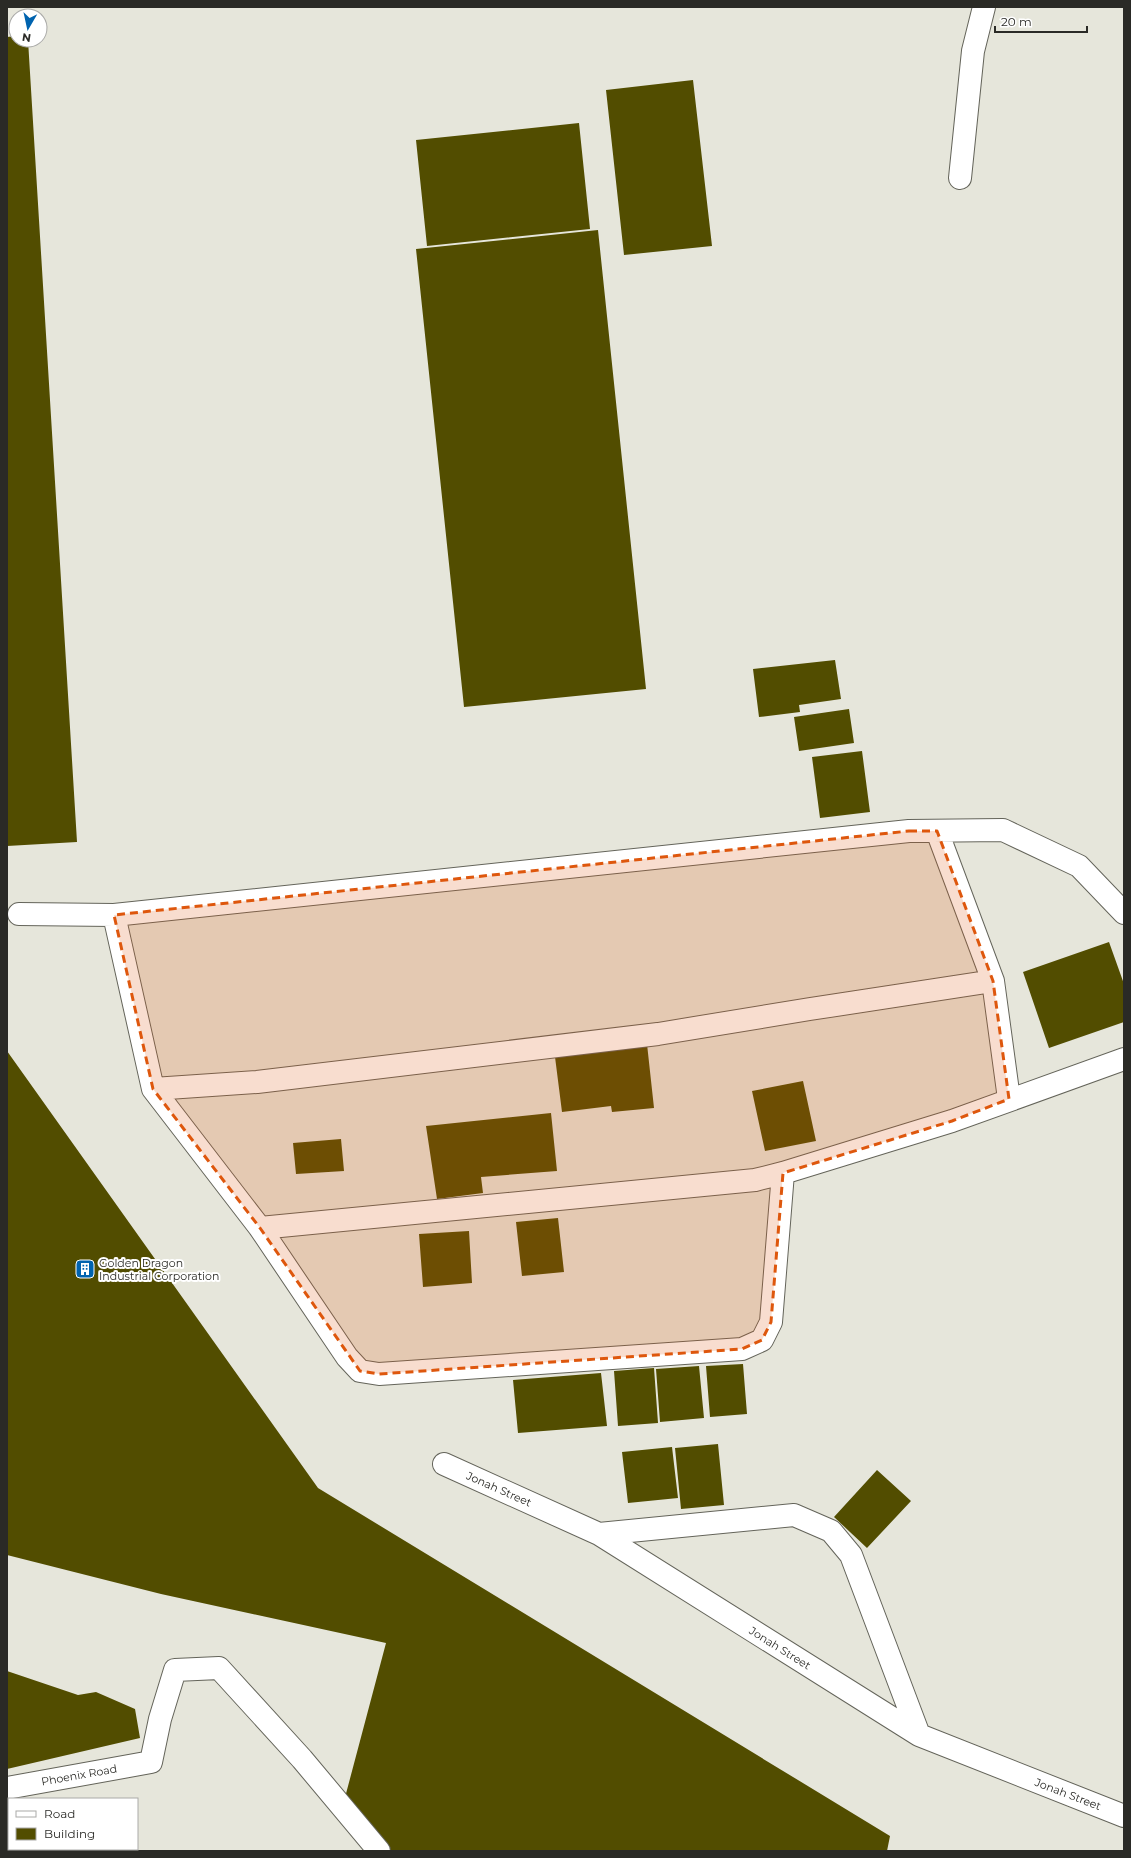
<svg xmlns="http://www.w3.org/2000/svg" width="1131" height="1858" font-family="Montserrat,sans-serif">
  <style>
    .building { fill: #524d00 }
    .lines { fill: none; stroke-linecap: round; stroke-linejoin: round }
    .minor-casing { stroke: #64645a; stroke-width: 24 }
    .minor { stroke: #fff; stroke-width: 22 }
    .marked { fill: #de570d; fill-opacity: 0.2; stroke: #de570d; stroke-width: 3; stroke-dasharray: 8 5; stroke-linejoin: round }
    .labels { text-anchor: middle; stroke-width: 4; stroke-linejoin: round; paint-order: stroke }
    .poi-label { font-size: 11px; fill: #2a2a26; stroke: #fff; text-anchor: start }
    .street-label { font-size: 11px; fill: #2a2a26; stroke: #fff }
  </style>
  <rect width="100%" height="100%" fill="#e6e6db"/>
  <path class="building" d="M16,36V40H28L77,842L7,846V37Z
    M693,80L712,246L624,255L606,90Z
    M579,123L590,229L427,246L416,140Z
    M598,230L646,689L464,707L416,249Z
    M835,660L841,699L799,705L800,712L759,717L753,669Z
    M849,709L854,743L799,751L794,717Z
    M862,751L870,812L820,818L812,757Z
    M1109,942L1124,984V1022L1049,1048L1023,972Z
    M647,1044L654,1108L612,1112L611,1106L562,1112L554,1049Z
    M7,1051L318,1488L890,1836L887,1851H386L343,1805L386,1643L161,1594L7,1555Z
    M803,1081L816,1141L765,1151L752,1091Z
    M551,1113L557,1171L481,1177L483,1193L437,1199L426,1126Z
    M341,1139L344,1171L296,1174L293,1143Z
    M558,1218L564,1272L522,1276L516,1222Z
    M469,1231L472,1283L423,1287L419,1234Z
    M743,1364L747,1414L710,1417L706,1366Z
    M699,1366L704,1418L660,1422L656,1369Z
    M654,1368L658,1423L618,1426L614,1371Z
    M601,1373L607,1426L518,1433L513,1380Z
    M718,1444L724,1505L681,1509L675,1448Z
    M672,1447L678,1498L628,1503L622,1452Z
    M877,1470L911,1501L867,1548L834,1517Z
    M7,1671L78,1695L96,1692L135,1709L140,1738L7,1769Z"/>
  <g class="lines">
    <defs>
      <path id="minor" d="M960,178L973,51L984,7
        M937,831L993,981L1009,1099
        M19,914L114,915L909,831L1003,830L1079,866L1124,913
        M114,915L153,1089L260,1228L347,1357L360,1371L379,1374L742,1349L762,1340L771,1322L783,1173
        M153,1089L257,1082L658,1034L810,1009L993,981
        M260,1228L755,1180L783,1173L952,1121L1124,1059
        M444,1464L599,1534L919,1735L1124,1816
        M599,1534L794,1515L831,1531L851,1555L919,1735
        M7,1788L151,1762L160,1719L175,1670L219,1668L302,1759L379,1851"/>
    </defs>
    <use href="#minor" class="minor-casing"/>
    <use href="#minor" class="minor"/>
  </g>
  <path class="marked" d="M909,831H937L993,981L1009,1099L952,1121L783,1173L771,1322L762,1340L742,1349L379,1374L360,1371L260,1228L153,1089L114,915Z"/>
  <defs>
    <symbol id="building-square" viewBox="-11 -11 22 22"><rect x="-9" y="-9" width="18" height="18" rx="4" fill="#0063af" stroke="#fff"/><path d="M-4-6H4V6H1V3H-1V6H-4ZM-2.5-4.3h1.7v1.8h-1.7ZM.8-4.3h1.7v1.8H.8ZM-2.5-1h1.7V.8h-1.7ZM.8-1h1.7V.8H.8Z" fill="#fff"/></symbol>
  </defs>
  <g fill-rule="evenodd">
    <use href="#building-square" x="74" y="1258" width="22" height="22"/>
  </g>
  <g class="labels">
    <g class="poi-label">
      <text x="99" y="1267">Golden Dragon<tspan x="99" dy="13">Industrial Corporation</tspan></text>
    </g>
    <g class="street-label">
      <text transform="translate(499 1489) rotate(24)" y="4">Jonah Street</text>
      <text transform="translate(780 1648) rotate(32)" y="4">Jonah Street</text>
      <text transform="translate(79 1775) rotate(-10)" y="4">Phoenix Road</text>
      <text transform="translate(1068 1794) rotate(21)" y="4">Jonah Street</text>
    </g>
  </g>
  <rect width="1131" height="1858" fill="none" stroke="#2a2a26" stroke-width="16"/>
  <rect x="8" y="1798" width="130" height="52" fill="#ffffff" stroke="#aaaaa8"/>
  <rect x="16" y="1811" width="20" height="6" fill="#ffffff" stroke="#aaaaa8"/>
  <text x="44" y="1818" font-size="12" fill="#2a2a26">Road</text>
  <rect x="16" y="1828" width="20" height="12" fill="#524d00" stroke="#aaaaa8"/>
  <text x="44" y="1838" font-size="12" fill="#2a2a26">Building</text>
  <g transform="translate(28 28) rotate(189)"><circle r="19" fill="#ffffff" stroke="#aaaaa8"/>
  <path d="M0-3L7 15L0 10L-7 15Z" fill="#0063af"/>
  <text y="-6" font-size="11" font-weight="bold" text-anchor="middle" fill="#2a2a26">N</text>
  </g>
  <path d="M995 26v6h92v-6" fill="none" stroke="#2a2a26" stroke-width="2"/>
  <text x="1001" y="26" font-size="12" fill="#2a2a26" stroke="#ffffff" stroke-width="3" paint-order="stroke">20 m</text>
</svg>
